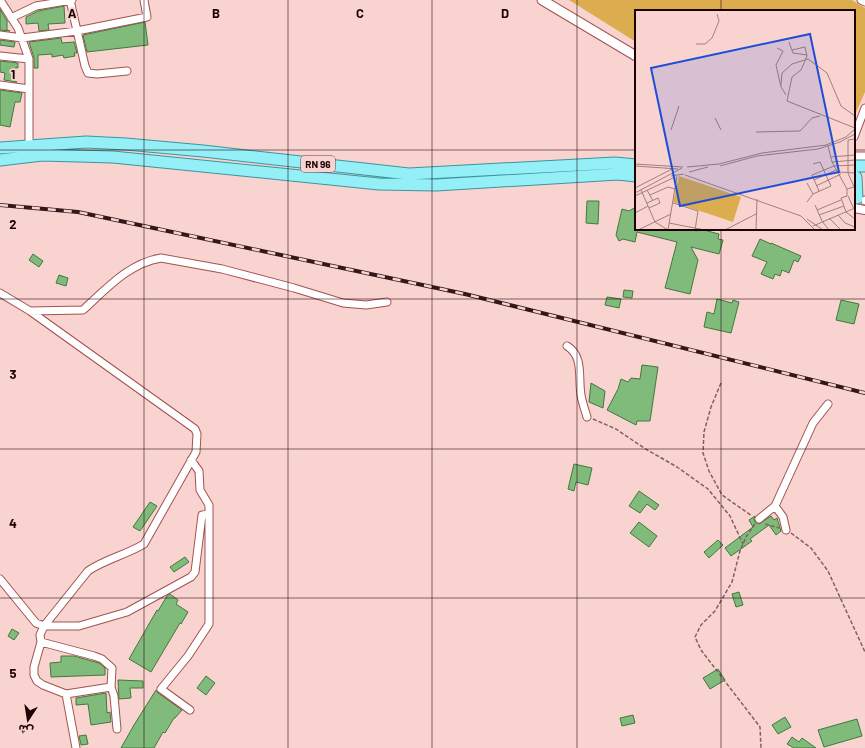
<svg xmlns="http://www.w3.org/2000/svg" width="865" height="748" font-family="Barlow,'Noto Sans Arabic',sans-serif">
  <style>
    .green { fill: #dcad4f }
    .building { fill: #81bb7c; stroke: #41783d }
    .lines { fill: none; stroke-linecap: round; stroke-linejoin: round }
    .minor-casing { stroke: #a35250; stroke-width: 9 }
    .tertiary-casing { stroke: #a35250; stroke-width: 10 }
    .secondary-casing { stroke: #a35250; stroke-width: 11 }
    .primary-casing { stroke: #3c959d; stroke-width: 13 }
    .path { stroke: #826160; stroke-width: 1.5; stroke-dasharray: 4 2; stroke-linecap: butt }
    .minor { stroke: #fff; stroke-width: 7 }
    .tertiary { stroke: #fff; stroke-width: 8 }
    .secondary { stroke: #fff; stroke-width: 9 }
    .primary { stroke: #94eff6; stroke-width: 11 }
    .rail-casing { stroke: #341718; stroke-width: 4 }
    .rail { stroke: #f9d3d0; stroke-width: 2.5; stroke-dasharray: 8; stroke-linecap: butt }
    .grid { fill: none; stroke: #1e0203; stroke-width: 1; stroke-opacity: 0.55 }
    .labels { text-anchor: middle; stroke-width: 3.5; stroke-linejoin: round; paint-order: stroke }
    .shield { fill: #f9d3d0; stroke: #604140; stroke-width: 1 }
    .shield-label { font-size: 10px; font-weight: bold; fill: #1e0203 }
    .inset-road { fill: none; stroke: #a17f7e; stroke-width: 1 }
    .view { fill: #1d4ed8; fill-opacity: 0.15; stroke: #1d4ed8; stroke-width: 2 }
    .inset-edge { fill: none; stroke: #1e0203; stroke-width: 2 }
    .grid-label { font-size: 13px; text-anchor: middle; font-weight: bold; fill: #1e0203; stroke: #f9d3d0; stroke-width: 3.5; stroke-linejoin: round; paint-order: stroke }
  </style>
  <rect width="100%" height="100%" fill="#f9d3d0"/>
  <path class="green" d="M569,0H852L865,8V92L854,117V11H636V42Z"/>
  <path class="building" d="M64,6L65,23L48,24L49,30L39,31L38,23L26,24V17L38,11Z
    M0,9L7,21V30L10,31L0,30Z
    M145,22L148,45L87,52L83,35Z
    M61,38L62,43L74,42L77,53H74L75,56L64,58L63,55L52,57V54L38,55V68H34V58L29,42Z
    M0,40L15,42L14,47L0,45Z
    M0,61L18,63V68L16,67L14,82H17L4,80L5,73L0,72Z
    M0,90L22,93L20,102H15L10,127L0,125Z
    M587,201H599L598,224L586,223Z
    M636,207V229H688L697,231L700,229L719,234L718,239L723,240L719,254L691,247L698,260L690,294L665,288L677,242L637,232L635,242L623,239L619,241L616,235L622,209L629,211Z
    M760,239L771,244V243L801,256L798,262L794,260L789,273L782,270L780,276L775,274L773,279L761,274L767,262L752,256Z
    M33,254L43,261L39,267L29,260Z
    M59,275L68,278L66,286L56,283Z
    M624,290L633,291L632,298L623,297Z
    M607,297L621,299L619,308L605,305Z
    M717,299L732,303L733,300L739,302L731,333L704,327L707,312L714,314Z
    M841,300L859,304L854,324L836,320Z
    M642,365L658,367L650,421H637L636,425L607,410L618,389L621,379L628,382L631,378L640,379Z
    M591,383L605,391L603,408L589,402Z
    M574,464L592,468L588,485L576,482L574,491L568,489Z
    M639,491L659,505L655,510L647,504L640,513L629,506Z
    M150,502L157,506L140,531L133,527Z
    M755,516L754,519L755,522L759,524L771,516L774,520L777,518L781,531L776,535L769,525L750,539L752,541L731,556L725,548L753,527L749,520Z
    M639,522L657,536L649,547L630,533Z
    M718,540L723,545L709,558L704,552Z
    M185,557L189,562L174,572L170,567Z
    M739,592L743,605L736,607L732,594Z
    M170,594L178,600L176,604L188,612L181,624L180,623L151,672L129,659L157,610L158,611L167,596Z
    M12,629L19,633L14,640L8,636Z
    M61,656H74L99,663L105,668V675L51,677L50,663L61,662Z
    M718,669L725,680L710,689L703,678Z
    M206,676L215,683L206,695L197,688Z
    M118,680L143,681V688H130L131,698L119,699Z
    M156,690L158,693L182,710L175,718H174L165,733L163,732L154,748H121L134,725Z
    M106,693L107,713L110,712L111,722L91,725L88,704L76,705V698Z
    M633,715L635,723L622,726L620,718Z
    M785,717L791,727L778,734L772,725Z
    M857,719L862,736L824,747L818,730Z
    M86,735L88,744L81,745L79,736Z
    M792,737L799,742L802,738L816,748H794L787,744Z"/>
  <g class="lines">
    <defs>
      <path id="minor" d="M0,0L18,28L29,59V145
        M70,0L85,66L88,73L97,74L127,71
        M861,0L865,2
        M11,18L36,6L72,0
        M0,35L22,38L77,31L147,17L144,0
        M0,56L29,59
        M0,85L29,89
        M854,137L865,108
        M854,156H865
        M865,201V200
        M0,293L30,311L195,429L197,434L196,452L144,544C126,555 105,559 88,571L44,626L40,635L41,642L34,667V675L37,681L43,685L66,694L111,687
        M30,311L83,310C106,289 129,263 161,258L222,269L294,288L343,303L366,305L387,302
        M567,346C584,356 578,378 581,395C582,402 585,410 587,417
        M775,506L783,517L786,530
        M759,519L775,506L813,423L828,404
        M0,579L36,623L44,626H79L127,612L191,577L195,572L202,515L209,514
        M41,642L94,656L102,659L112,668L111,687L114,696L117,729
        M66,694L76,748
        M190,710L161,689L188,656L209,624V505L200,490L199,471L191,460"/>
      <path id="tertiary" d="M854,208L865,210"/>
      <path id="secondary" d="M542,0L636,56"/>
      <path id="primary" d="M0,148L86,142L126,144L203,151L409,174L615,163L636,165
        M0,160L42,155L113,157L379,184L436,185L618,174L636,176
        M854,166H865
        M856,177L857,198"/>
    </defs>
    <use href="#minor" class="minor-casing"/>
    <use href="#tertiary" class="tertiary-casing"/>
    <use href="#secondary" class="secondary-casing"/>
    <use href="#primary" class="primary-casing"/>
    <path class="path" d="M721,383L711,407L704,432L703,453L709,471L722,495L752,516
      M593,419L616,429L644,448L677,467L708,489L730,516L743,544
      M755,524L746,537L740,551L732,582L715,611L701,625L695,637L701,650L760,727L761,748
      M765,524L779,528
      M791,533L811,548L828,571L865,652"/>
    <use href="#minor" class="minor"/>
    <use href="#tertiary" class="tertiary"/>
    <use href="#secondary" class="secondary"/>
    <use href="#primary" class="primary"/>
    <defs>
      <path id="rail" d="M0,205L78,212L465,294L865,393"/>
    </defs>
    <use href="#rail" class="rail-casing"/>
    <use href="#rail" class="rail"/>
  </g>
  <path class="grid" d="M144,0V748M288,0V748M432,0V748M577,0V748M721,0V11M0,150H636M854,150H865M721,229V748M0,299H865M0,449H865M0,598H865"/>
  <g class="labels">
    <rect class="shield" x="301" y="156" width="34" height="16" rx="3"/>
    <g class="shield-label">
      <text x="318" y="168">RN 96</text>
    </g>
  </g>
  <g transform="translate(635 10)">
    <rect width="220" height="220" fill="#f9d3d0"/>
    <path d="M44,166L106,187L98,212L38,192Z" fill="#dcad4f"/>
    <path class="inset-road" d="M154,32L158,43L172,45M61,34H70L77,28L84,11L82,4M142,38L148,41L141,55L146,77L151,85M157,40L170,37L172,46L166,60L157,67L152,91L220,118M146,75L147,63L157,54L173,49L192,63L206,96L220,106M80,108L86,120M36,120L44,96M121,122L165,121L177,108L185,106M193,136L197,152L212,179M196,147L220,145M197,152L220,150M0,154L48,157M0,156L43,159M85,156L122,146L183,139L205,132L220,124M52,157L84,154L127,143L191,135L211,127L220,119M54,162L73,157M204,162L220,163M50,165L166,206L180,220M36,166L49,164M179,170L201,160M172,173L178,184M181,176L206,164M219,177L213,163V130L220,129M219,177L212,179V186L206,188L211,202L220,209M0,178L37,159M6,180L20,212L33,220M12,180L18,191M184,181L177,165L199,156L220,155M0,183L47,158M15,185L33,177L40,179M0,186L40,167M213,186L219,199M172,192L178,184L196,176L185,152L178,154M12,193L23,188L25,193L14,198M38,193L63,201L60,220M180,195L187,211L194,220M182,200L206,190M0,203L13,196M184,205L209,196M203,205L210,213L220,217M194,208L206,220M172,209L188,220M34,213L70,220M178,216L220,198M3,220L36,204M33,220L42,166M90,220L121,204M121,220L122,189"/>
    <path class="view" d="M175,24L204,162L45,196L16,58Z"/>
    <rect width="220" height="220" class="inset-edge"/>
  </g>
  <g class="grid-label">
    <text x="72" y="18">A</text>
    <text x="216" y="18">B</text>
    <text x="360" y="18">C</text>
    <text x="505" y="18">D</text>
    <text x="13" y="79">1</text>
    <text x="13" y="229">2</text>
    <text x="13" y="379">3</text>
    <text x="13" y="528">4</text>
    <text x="13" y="678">5</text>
  </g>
  <g transform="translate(28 720) rotate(192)" stroke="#f9d3d0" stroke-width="3" paint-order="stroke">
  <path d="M0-3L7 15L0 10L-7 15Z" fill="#1e0203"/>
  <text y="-6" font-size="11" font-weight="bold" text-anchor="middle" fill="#1e0203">ش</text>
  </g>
</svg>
